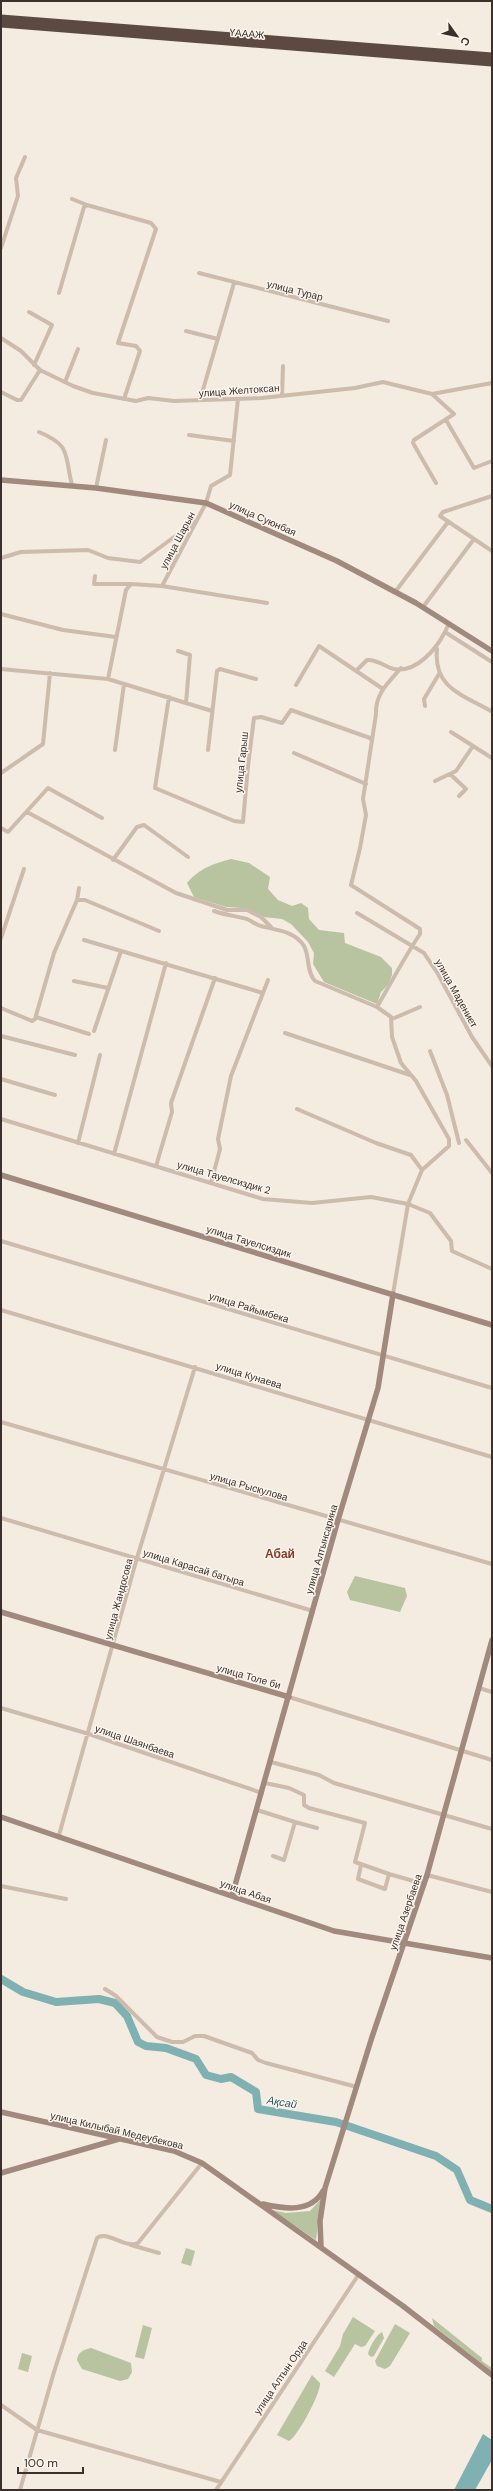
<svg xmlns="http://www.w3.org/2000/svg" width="493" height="2491" font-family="'DM Sans',sans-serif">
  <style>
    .green { fill: #b8c4a0 }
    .water { fill: #7fb0b2 }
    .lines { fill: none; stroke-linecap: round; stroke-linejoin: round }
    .river { stroke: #7fb0b2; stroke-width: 8 }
    .street { stroke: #cdbbac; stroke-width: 4 }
    .secondary { stroke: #a18a7d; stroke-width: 5.5 }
    .highway { stroke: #5c4a42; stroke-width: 7 }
    .labels { text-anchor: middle; stroke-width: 3; stroke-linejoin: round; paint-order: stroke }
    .street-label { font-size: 10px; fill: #3b302b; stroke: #fbf5ee }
    .water-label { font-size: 11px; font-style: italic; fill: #1f5a5e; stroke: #fbf5ee }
    .quarter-label { font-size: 12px; font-weight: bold; fill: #8c3b22; stroke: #fbf5ee }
  </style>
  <rect width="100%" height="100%" fill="#f4ebe1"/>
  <path class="green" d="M231,859L249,863L270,877L268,889L278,900L292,906L301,903L308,908L309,919L319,930L344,933L345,943L381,957L392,968V975L388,985L381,992L377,1004L324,982L313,964L314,953L308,942L291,924L282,919L263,917L242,908L226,907L194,897L187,883C200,868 213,864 231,859Z
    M355,1576L405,1588L407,1596L400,1612L350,1600L347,1592Z
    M321,2199L316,2240L272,2210L286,2213L310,2211Z
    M186,2248L195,2251L191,2266L181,2263Z
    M353,2317L375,2331L365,2346L361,2347L355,2344L334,2377L325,2371L340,2346L343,2334Z
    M432,2318L482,2358V2361L492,2368L491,2371L434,2326Z
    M395,2324L410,2333L390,2366L385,2369L377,2366L375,2361Z
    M143,2325L152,2328L144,2359L135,2357Z
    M382,2332L384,2338L374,2356L371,2357L368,2354C369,2348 376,2335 382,2332Z
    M91,2348L131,2363L132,2372L128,2379L120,2381L82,2369L77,2360C78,2352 83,2350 91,2348Z
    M22,2353L32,2356L28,2372L18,2369Z
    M312,2375L320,2383C321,2393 298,2436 289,2441L277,2435Z"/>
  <path class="water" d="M483,2434L492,2440V2460L475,2490H454Z"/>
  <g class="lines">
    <path class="river" d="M1,1979L23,1992L56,2002L99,1999L115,2003L127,2016L138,2042L146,2046L166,2048L196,2059L206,2075L221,2079L231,2077L256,2092L258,2109L336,2122L436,2156L457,2170L470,2200L492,2209"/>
    <path class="street" d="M72,199L87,205
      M1,248L18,196L16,178L25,157
      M199,273L388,321
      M59,293L84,207L87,205L151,223L156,229L118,343L136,346L140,351L124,399
      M29,312L52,325L34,365
      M186,331L218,339
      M1,338L21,351L40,370L73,386L93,393L136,401L148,398L174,401L262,398L355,388L383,382L432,394L492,383
      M65,382L78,349
      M1,392L17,400H21L40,370
      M432,394L454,414L414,440L413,443L436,483
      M282,395L283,366
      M200,400L234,283
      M446,420L474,468L492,461
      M39,432C72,446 64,454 72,485
      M189,435L234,441
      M96,488L106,440
      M492,496L443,512L440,516L492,551
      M1,558L21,552L88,550L108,558L140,562L196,521
      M95,576L94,584H131
      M162,586L206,503L211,486L230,475L238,399
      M395,592L448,522
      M423,607L474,539
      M1,614L63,630L116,637
      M449,623L445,632L492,662
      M437,649C433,688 463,695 491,711
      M178,651L190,655L186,703
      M1,669L108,679L212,711
      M356,671L367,660C377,659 385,667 394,669C417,673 436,649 445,632
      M108,679L126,590L131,584L162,586L267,603
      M296,685L319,646L383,689
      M169,697L155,788L234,821L243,822L248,766L254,718L261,717L282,723L291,710L370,738L372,741
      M425,706L424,699L439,674
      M451,732L492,758
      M115,750L124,684
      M208,750L217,671L220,669L256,679
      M294,753L366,784
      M1,773L43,744L50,673
      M450,774L466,789L459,796
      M435,781L456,771L473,746
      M27,812L176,893L227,910H247L261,917L271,927
      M1,828L8,832L48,788L102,818
      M113,860L137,827L144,825L188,857
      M77,900H85L159,931
      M214,911C225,915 237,916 247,919C252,921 256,925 261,926C276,930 295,931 304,946C310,957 306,971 315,981L377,1007L391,1017L392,1037L401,1063L416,1081L449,1139V1146L422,1170L408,1204L393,1294
      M357,913L424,953L438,974L472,1037L492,1066
      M1,938L24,869
      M84,940L263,993
      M74,981L108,988
      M377,1007C391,983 404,958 420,934V929L351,885L360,848L366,815L363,799L376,714C375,694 388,683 401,668
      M1,1008L32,1021L35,1019L54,953L77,900L79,888
      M36,1017L89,1034
      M392,1019L420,1007
      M94,1031L121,951
      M285,1033L410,1075
      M1,1036L75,1055
      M430,1051L447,1095L459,1143
      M1,1079L55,1095
      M297,1109L376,1143L411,1155L422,1170
      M1,1119L263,1199L312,1203L371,1197L408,1204L430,1213L451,1241L452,1251L492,1269
      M466,1140L492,1173
      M78,1143L100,1055
      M114,1154L166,963
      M156,1166L172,1112L171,1103L215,978
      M211,1183L220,1149L218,1139L231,1076L268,980
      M1,1241L492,1388
      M1,1310L492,1457
      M1,1422L492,1564
      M1,1518L313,1611
      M479,1688L492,1692
      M289,1697L492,1760
      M1,1708L89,1734L262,1793
      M271,1762L319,1775L334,1783L492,1829
      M265,1783L289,1788L304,1795V1805L309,1808L365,1823L355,1862L389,1874L385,1889L358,1879L361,1865
      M257,1810L295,1822
      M59,1835L137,1558L195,1367
      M273,1856L284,1860L295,1822L317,1828
      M389,1874L424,1884
      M427,1875L492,1892
      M1,1886L66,1899
      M105,1989L116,1996L157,2037L172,2042H183L195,2036H204L252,2053L258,2060L266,2063L357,2087
      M131,2245L159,2253
      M1,2405L37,2430L221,2482
      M20,2490L54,2372L97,2238C107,2230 125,2249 138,2243L202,2163
      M216,2490L359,2274"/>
    <path class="secondary" d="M1,480L96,488L206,503L337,561L416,603L492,651
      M1,1175L492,1325
      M1,1612L289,1697
      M1,1817L334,1931L492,1958
      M232,1896L338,1520L378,1388L393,1294
      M1,2112L174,2151L202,2163L403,2306L492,2375
      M1,2173L119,2139
      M263,2204C284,2209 311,2213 323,2191
      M321,2247L320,2221L325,2188L372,2037L427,1875L492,1640"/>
    <path class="highway" d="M1,18L492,56
      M1,24L492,63"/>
  </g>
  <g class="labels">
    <g class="street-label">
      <text transform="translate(247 33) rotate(5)" y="4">ҮАААЖ</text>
      <text transform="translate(295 290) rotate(14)" y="4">улица Турар</text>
      <text transform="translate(239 390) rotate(-4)" y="4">улица Желтоксан</text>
      <text transform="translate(263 518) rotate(24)" y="4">улица Суюнбая</text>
      <text transform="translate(177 540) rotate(-62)" y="4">улица Шарын</text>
      <text transform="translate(241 762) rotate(-84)" y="4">улица Гарыш</text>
      <text transform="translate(457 993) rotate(61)" y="4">улица Мадениет</text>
      <text transform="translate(224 1177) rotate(16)" y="4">улица Тауелсиздик 2</text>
      <text transform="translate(249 1241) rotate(17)" y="4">улица Тауелсиздик</text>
      <text transform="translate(249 1307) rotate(17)" y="4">улица Райымбека</text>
      <text transform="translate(249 1375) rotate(17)" y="4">улица Кунаева</text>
      <text transform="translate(249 1486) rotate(16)" y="4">улица Рыскулова</text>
      <text transform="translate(321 1549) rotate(-74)" y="4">улица Алтынсарина</text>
      <text transform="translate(194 1567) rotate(17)" y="4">улица Карасай батыра</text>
      <text transform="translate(118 1599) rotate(-75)" y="4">улица Жандосова</text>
      <text transform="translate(249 1676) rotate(16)" y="4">улица Толе би</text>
      <text transform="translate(135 1741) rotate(19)" y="4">улица Шаянбаева</text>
      <text transform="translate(246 1891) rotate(19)" y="4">улица Абая</text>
      <text transform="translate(405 1912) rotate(-71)" y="4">улица Азербаева</text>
      <text transform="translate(117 2130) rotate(13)" y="4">улица Килыбай Медеубекова</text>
      <text transform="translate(280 2377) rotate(-56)" y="4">улица Алтын Орда</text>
    </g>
    <g class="water-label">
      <text transform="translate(282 2102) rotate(9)" y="4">Ақсай</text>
    </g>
    <g class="quarter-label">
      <text x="280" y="1558">Абай</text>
    </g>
  </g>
  <rect width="493" height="2491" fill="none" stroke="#3b302b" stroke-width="4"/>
  <g transform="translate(457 36) rotate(123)" stroke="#fbf5ee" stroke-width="3" paint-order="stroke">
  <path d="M0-3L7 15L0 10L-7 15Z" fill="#3b302b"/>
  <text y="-6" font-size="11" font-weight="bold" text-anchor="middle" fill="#3b302b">С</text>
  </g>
  <path d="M18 2467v6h65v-6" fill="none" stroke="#3b302b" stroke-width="2"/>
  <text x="24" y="2467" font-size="12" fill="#3b302b" stroke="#fbf5ee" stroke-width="3" paint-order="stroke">100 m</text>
</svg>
